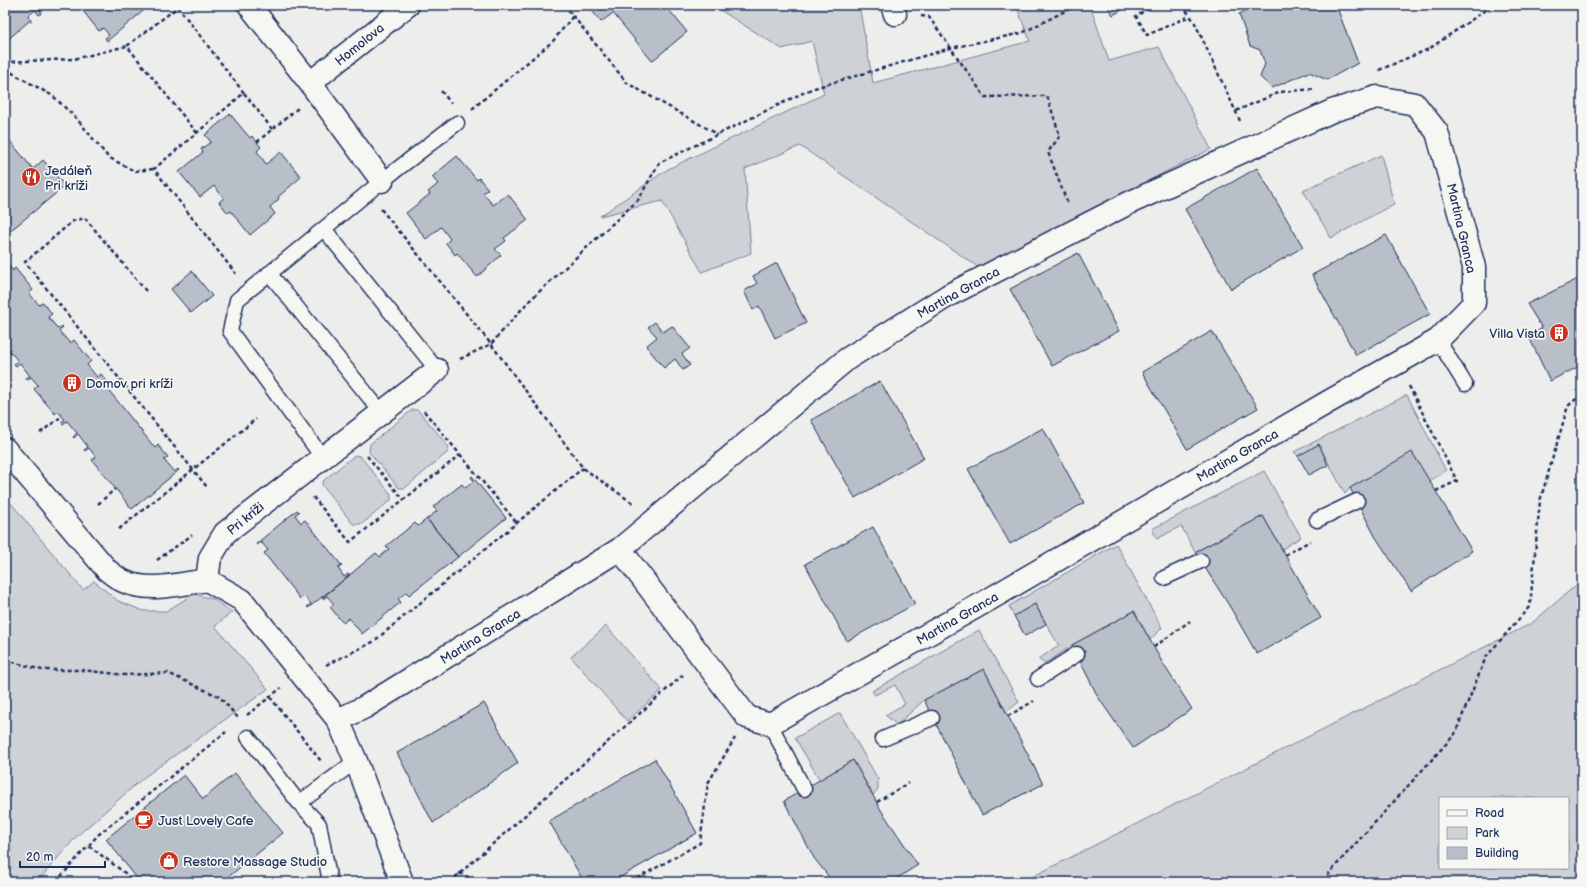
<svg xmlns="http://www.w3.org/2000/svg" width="1587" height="887" font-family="'Balsamiq Sans',sans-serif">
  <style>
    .green { fill: #ced2d7; stroke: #74809a; fill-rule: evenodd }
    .building { fill: #b9bfc8; stroke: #1b2f5e }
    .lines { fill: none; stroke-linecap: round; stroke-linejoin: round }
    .service-casing { stroke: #1b2f5e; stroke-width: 17 }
    .minor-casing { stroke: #1b2f5e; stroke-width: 25 }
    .path { stroke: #1b2f5e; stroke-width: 2.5; stroke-dasharray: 4 3; stroke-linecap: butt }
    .service { stroke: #f6f6f2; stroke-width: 14 }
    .minor { stroke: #f6f6f2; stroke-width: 22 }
    .labels { text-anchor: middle; stroke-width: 3.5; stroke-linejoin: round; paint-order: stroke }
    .street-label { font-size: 13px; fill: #1b2f5e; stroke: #f6f6f2 }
    .poi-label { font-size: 13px; fill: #1b2f5e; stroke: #f6f6f2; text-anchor: start }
  </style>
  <rect width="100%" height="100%" fill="#edeeec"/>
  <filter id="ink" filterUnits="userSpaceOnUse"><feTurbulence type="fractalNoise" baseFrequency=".025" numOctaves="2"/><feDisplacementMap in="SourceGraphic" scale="8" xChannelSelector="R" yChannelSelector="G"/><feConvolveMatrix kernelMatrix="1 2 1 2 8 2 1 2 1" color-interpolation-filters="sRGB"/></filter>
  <g filter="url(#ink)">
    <path class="green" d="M721,5H859L873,83L1030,41L1016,5H1090L1109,61L1159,47L1211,149L978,267L800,146L745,169L751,253L702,272L662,201L600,216L668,169L824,94L812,41L782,49L720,10Z
      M1381,155L1394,204L1331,238L1303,190Z
      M1407,395L1446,471L1429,481L1350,488L1345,494L1319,445L1298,456L1294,452Z
      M412,410H418L449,447L448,452L405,488H399L369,452L370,444Z
      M355,455L360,456L391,494V500L362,524H353L322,485L323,481Z
      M1264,471L1301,537L1282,549L1263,516L1195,552L1181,526L1157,539L1152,529Z
      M5,496L83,590L94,581L118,601L144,611H166L194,594L213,599L232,612L215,626L268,689L143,778L77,836L37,882H5Z
      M1116,544L1162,628L1150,640L1134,611L1072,645L1051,660L1044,663L1038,659L1059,646L1035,604L1014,616L1009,606Z
      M1582,580V882H1022L1532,623ZM1440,798H1568V868H1440Z
      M606,626L662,690L627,721L571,657Z
      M979,630L1019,702L1006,712L984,669L924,700L897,725L885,715L905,704L895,685L875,695L872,691Z
      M840,713L878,779V789L873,795L853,760L820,780L795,738Z"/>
    <path class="building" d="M5,5H40L38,7L42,13L39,15L35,10L28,16L32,21H29L5,42Z
      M78,5H140L143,8L147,5L148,7L107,41L105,38L109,35L103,28L99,31Z
      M603,5H665L687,32L652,61L613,13L601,22L593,12Z
      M1107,5H1131L1113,15Z
      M1257,5H1336L1358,63L1327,80L1309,72L1272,88L1260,77L1265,64L1260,50L1250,46L1239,14Z
      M230,114L250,138L252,136L261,147L257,151L266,164L281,152L301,177L278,197L279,199L270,207L275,214L250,235L231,211L228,213L219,202L224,198L214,186L200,197L179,172L203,152L201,149L211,142L205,135Z
      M5,135L33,169L43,160L65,186L5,235Z
      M457,156L477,180L479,178L488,189L483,193L493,205L508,194L528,220L504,238L506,241L495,249L501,255L477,277L457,253L455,255L446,243L450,239L441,227L426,239L406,213L430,194L428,192L438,184L432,177Z
      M1257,168L1303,247L1231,289L1185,209Z
      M1386,235L1430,314L1356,355L1312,275Z
      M1078,253L1119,331L1052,366L1010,289Z
      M5,261L13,271L15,268L33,290L29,293L39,305L43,302L52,314L48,317L58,329L62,326L63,327L59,331L70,343L74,340L91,361L87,365L97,377L101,374L110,385L107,388L155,448L158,445L168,457L164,460L174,472L178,469L179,470L132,509L92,460L96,457L89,448L85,451L84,450L88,447L78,434L74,438L73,437L77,433L67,421L63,424L61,422L65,420L58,411L55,414L34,389L38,385L31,377L27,380L26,378L30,376L20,363L16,366L14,364L18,361L8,349L5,351L7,348L5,345Z
      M777,263L806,323L775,338L759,306L753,310L744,291L757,284L753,276Z
      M192,271L212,296L191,313L171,289Z
      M1582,277V365L1550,381L1529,337L1542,328L1527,304Z
      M655,322L663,332L672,326L690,348L682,354L690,365L683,370L675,359L664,368L646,346L657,337L648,327Z
      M1212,331L1258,408L1187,449L1142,372Z
      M880,381L924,458L855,498L811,420Z
      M1043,428L1084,503L1010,544L968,469Z
      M1319,444L1328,465L1309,475L1298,456Z
      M1412,452L1472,551L1411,591L1375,536L1350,488Z
      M472,476L506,518L458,557L427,519L437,511L433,507L462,484L465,488L474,481L471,477Z
      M297,510L299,512L295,515L301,523L305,520L342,566L338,568L344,577L348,574L350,575L308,608L307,607L311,604L304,596L300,599L264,553L268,550L261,542L257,545L256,544Z
      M1263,516L1321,618L1257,654L1230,607L1195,552Z
      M427,519L458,557L409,595L406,592L398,599L401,602L362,634L349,618L343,623L330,607L334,604L327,596L323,599L322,598L376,553L380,557L389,549L386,546L415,523L418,526Z
      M873,527L915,604L847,641L805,564Z
      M1035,604L1046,624L1025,636L1014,616Z
      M1134,611L1162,662L1192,709L1133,748L1098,697L1072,645Z
      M984,669L1043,784L982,815L924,700Z
      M484,703L518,763L433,823L397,753Z
      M655,759L697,833L612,882H584L549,821Z
      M853,760L881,810L918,865L891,882H833L814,858L784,801Z
      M235,773L283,833L222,882H140L106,839L184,775L203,799Z"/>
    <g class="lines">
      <defs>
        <path id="service" d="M324,229L437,370
          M269,273L382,413
          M1438,340L1465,384
          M323,458L230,331L237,300L382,181L457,123
          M1317,520L1357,501
          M1164,578L1201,561
          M1038,679L1077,654
          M770,724L804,789
          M248,737L299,803L356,761
          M883,739L932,718
          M299,803L319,824L330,882"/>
        <path id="minor" d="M249,5L310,83L408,5
          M892,5L895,14
          M310,83L382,181
          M5,449L107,570C112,574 117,578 123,581C148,593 180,584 207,580
          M207,580L242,600L338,720L365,707L620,549L847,359L949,295L1129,203L1332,111L1377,97L1415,104L1437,132L1474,267V303L1438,340L1328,402L990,599L770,724L747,717L620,549
          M207,580L210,558L225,533L437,370
          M338,720L356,761L402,882"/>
      </defs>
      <use href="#service" class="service-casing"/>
      <use href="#minor" class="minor-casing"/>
      <path class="path" d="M564,5L627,83L717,134
        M1155,5L1136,16L1147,35L1190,16
        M1182,5L1194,21L1241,123
        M921,16L929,17L985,97L1047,96L1060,136L1048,152L1068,205
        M5,62L74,59L127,46
        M5,69L53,96L77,119L108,157L134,171L154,169
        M1379,70L1429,49L1493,5
        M441,91L451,103
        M244,93L272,129
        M472,109L553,41L573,16
        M1236,111L1280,92L1315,89
        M197,133L127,46L178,7L244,93L154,169L236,274
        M257,142L298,108
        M381,209L491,344L583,468L634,504
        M146,291L85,218L73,221L25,262L207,487
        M460,359L491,344L528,302L638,200L659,163L811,89L951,48L1022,33L1073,7L1089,5
        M1409,386L1457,481L1436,491
        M424,411L517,523
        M40,433L62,416
        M367,456L404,500
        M313,497L350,542L460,455
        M98,504L115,489
        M119,529L256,419
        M1285,555L1310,541
        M157,560L192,535
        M1154,647L1190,621
        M5,660L42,670H82L125,675L168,673L220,697L239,719
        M326,665L373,642L583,468
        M270,697L321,761
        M247,715L281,688
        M1008,716L1034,701
        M877,802L908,783
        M89,846L125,873L132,882
        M459,873L479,882
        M56,882L98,835L226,732
        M450,882L683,675
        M631,882L700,843L708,783L735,738
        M1324,882L1330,872L1455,734L1486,657L1530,606L1540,501L1568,406L1582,394"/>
      <use href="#service" class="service"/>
      <use href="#minor" class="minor"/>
    </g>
  </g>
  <defs>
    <symbol id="restaurant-disc" viewBox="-11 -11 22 22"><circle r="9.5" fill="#c8321e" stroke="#f6f6f2"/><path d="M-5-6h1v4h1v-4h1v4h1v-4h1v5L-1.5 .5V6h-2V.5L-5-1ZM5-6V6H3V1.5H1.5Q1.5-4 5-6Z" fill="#fff"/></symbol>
    <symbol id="building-disc" viewBox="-11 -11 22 22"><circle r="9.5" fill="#c8321e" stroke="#f6f6f2"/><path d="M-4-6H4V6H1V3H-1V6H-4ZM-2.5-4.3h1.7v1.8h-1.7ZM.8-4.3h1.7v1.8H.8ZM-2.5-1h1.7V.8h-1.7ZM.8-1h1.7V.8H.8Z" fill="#fff"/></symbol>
    <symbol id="cafe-disc" viewBox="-11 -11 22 22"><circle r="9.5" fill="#c8321e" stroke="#f6f6f2"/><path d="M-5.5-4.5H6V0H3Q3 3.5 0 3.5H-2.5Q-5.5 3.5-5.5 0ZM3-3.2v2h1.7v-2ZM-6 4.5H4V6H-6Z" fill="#fff"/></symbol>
    <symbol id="shop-disc" viewBox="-11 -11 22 22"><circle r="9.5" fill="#c8321e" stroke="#f6f6f2"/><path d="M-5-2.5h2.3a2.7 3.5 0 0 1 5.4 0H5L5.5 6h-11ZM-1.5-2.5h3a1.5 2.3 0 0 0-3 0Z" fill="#fff"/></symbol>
  </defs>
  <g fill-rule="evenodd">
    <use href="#restaurant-disc" x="20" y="166" width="22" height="22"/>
    <use href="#building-disc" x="1548" y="322" width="22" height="22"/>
    <use href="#building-disc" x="61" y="372" width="22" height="22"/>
    <use href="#cafe-disc" x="133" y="809" width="22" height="22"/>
    <use href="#shop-disc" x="158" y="850" width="22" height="22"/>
  </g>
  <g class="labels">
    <g class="street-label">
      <text transform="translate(359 44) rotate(-39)" y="5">Homolova</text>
      <text transform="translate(1462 228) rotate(77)" y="5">Martina Granca</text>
      <text transform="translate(958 292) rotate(-29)" y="5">Martina Granca</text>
      <text transform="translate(1237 455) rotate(-30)" y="5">Martina Granca</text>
      <text transform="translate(245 518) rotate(-39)" y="5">Pri kríži</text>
      <text transform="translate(957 618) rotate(-30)" y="5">Martina Granca</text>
      <text transform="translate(480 636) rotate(-32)" y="5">Martina Granca</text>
    </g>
    <g class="poi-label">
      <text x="45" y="175">Jedáleň<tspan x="45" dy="15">Pri kríži</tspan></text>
      <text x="1545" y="338" text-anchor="end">Villa Vista</text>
      <text x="86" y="388">Domov pri kríži</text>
      <text x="158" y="825">Just Lovely Cafe</text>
      <text x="183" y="866">Restore Massage Studio</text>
    </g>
  </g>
  <rect width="1587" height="887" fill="none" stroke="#f6f6f2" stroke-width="20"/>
  <rect x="10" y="10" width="1567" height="867" fill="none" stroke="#1b2f5e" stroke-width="1.5" filter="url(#ink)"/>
  <rect x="1439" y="797" width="130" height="72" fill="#f6f6f2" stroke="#9ea6b7"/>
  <rect x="1447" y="810" width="20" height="6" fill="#f6f6f2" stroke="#9ea6b7"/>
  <text x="1475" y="817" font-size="12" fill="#1b2f5e">Road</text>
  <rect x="1447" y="827" width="20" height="12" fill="#ced2d7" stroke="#9ea6b7"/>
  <text x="1475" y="837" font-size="12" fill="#1b2f5e">Park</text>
  <rect x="1447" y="847" width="20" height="12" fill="#b9bfc8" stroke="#9ea6b7"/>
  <text x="1475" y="857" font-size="12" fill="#1b2f5e">Building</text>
  <path d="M20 861v6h85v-6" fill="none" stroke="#1b2f5e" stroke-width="2"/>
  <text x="26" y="861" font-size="12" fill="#1b2f5e" stroke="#f6f6f2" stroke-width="3" paint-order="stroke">20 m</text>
</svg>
